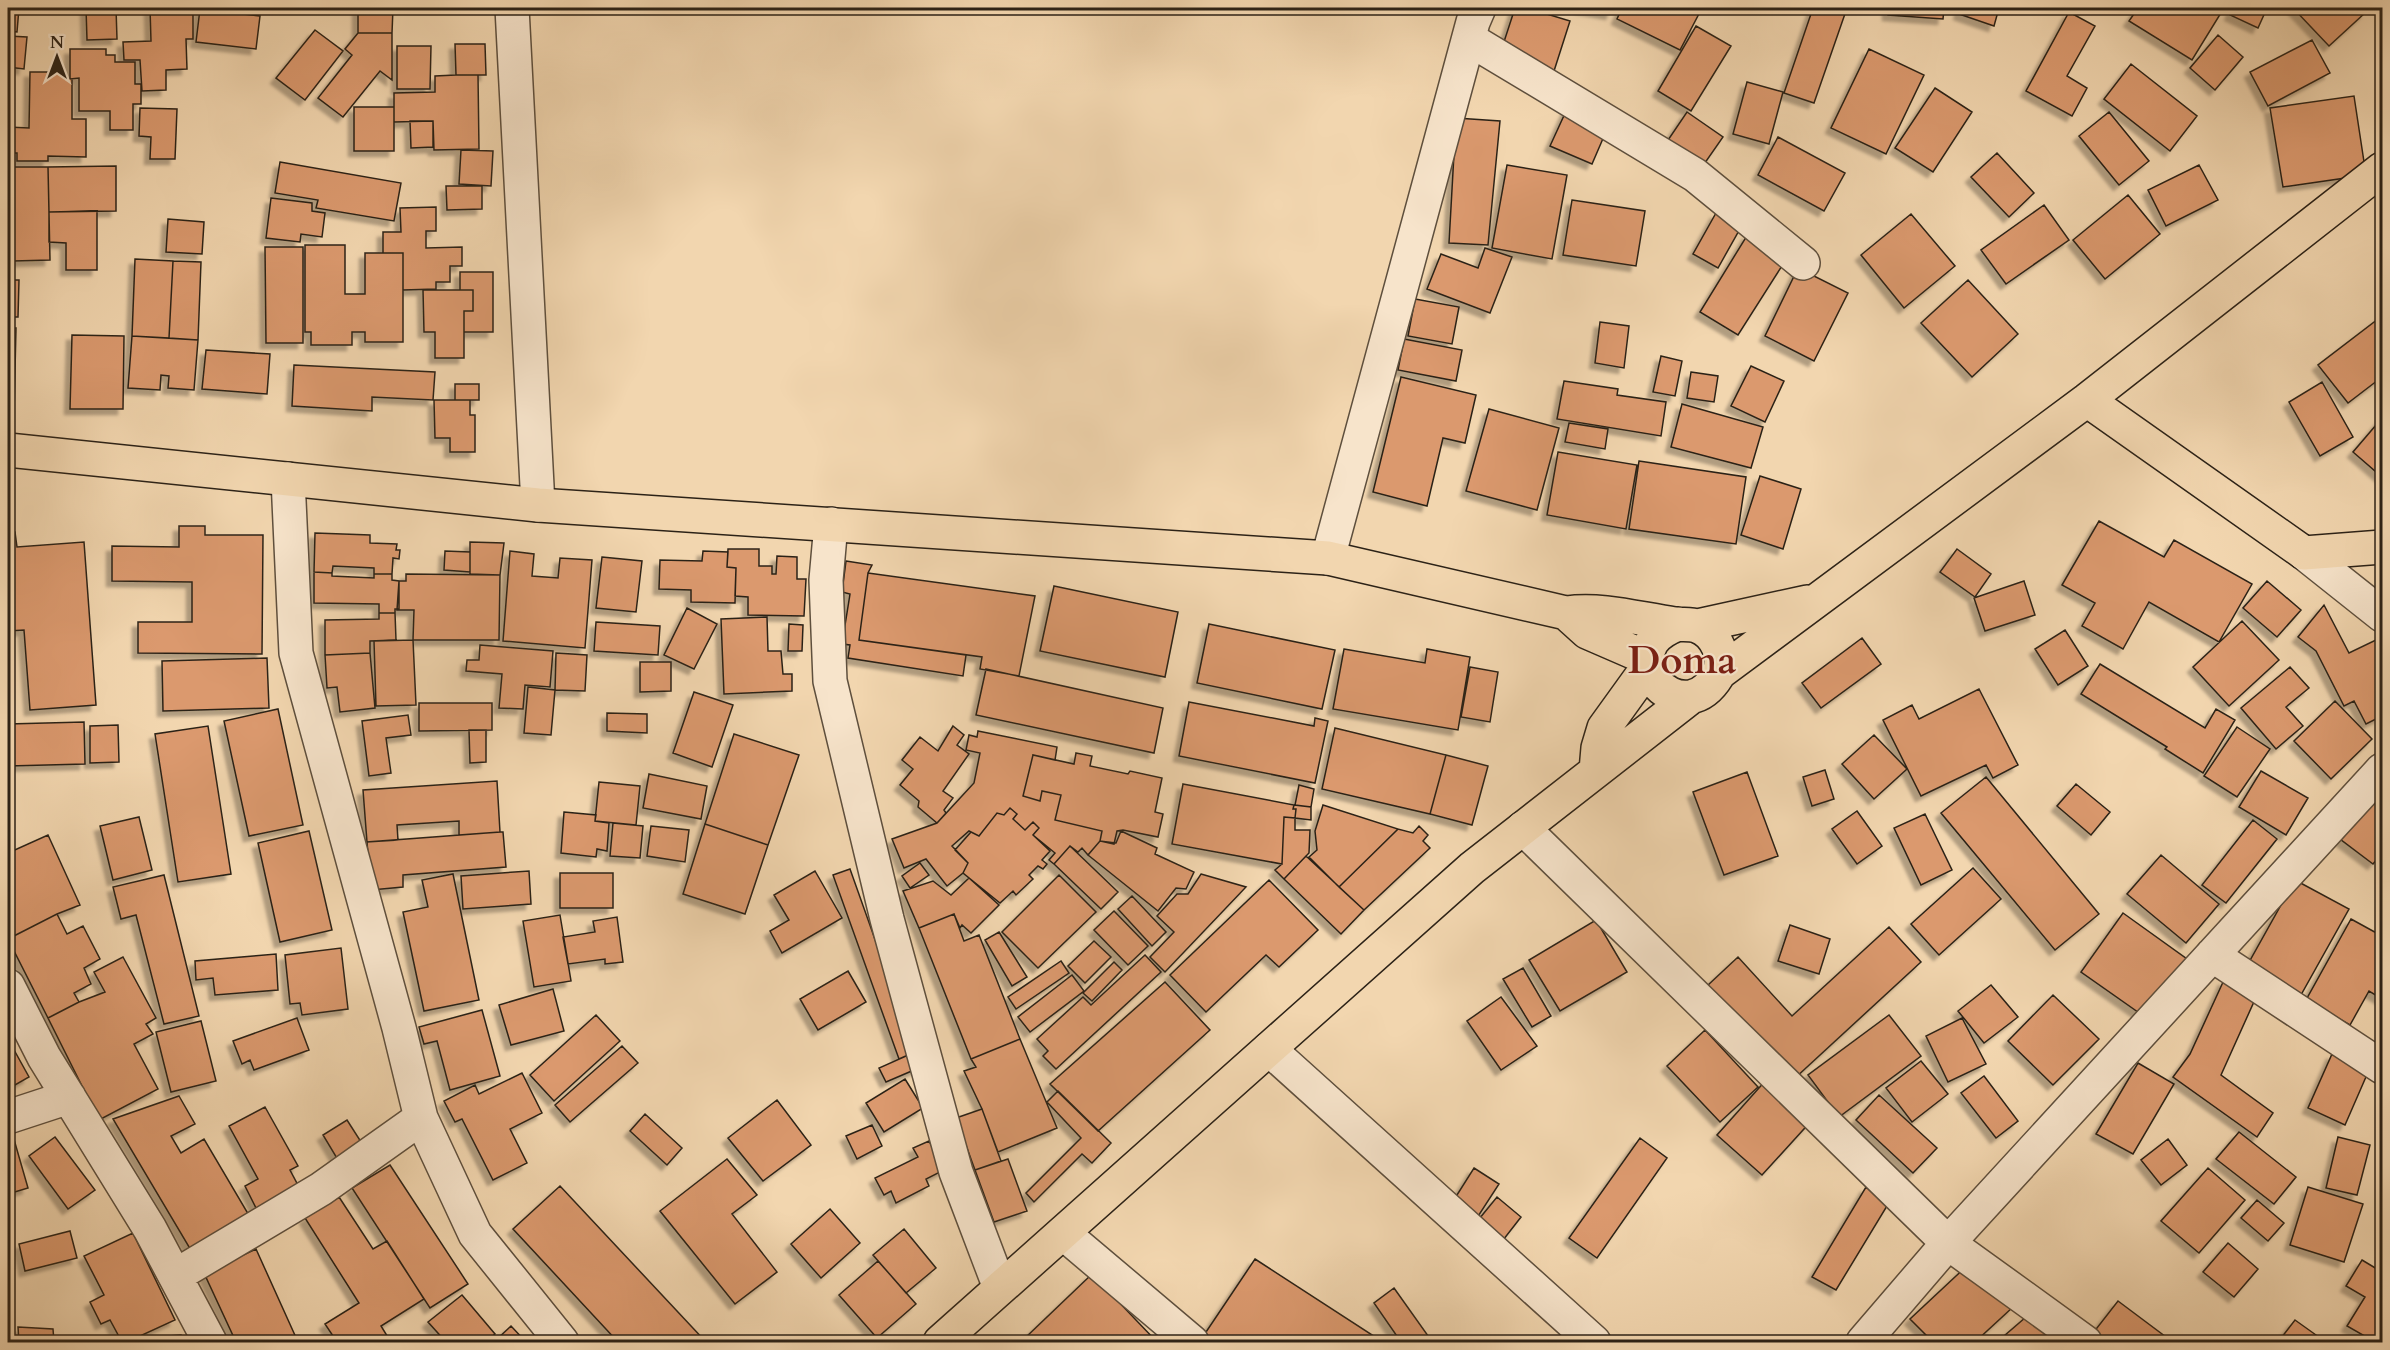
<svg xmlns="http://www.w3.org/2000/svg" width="2390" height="1350" font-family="Cardo,serif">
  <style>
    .building { fill: #db996e; stroke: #2c2217; stroke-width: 1.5; filter: url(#shadow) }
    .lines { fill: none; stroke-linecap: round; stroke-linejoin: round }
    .minor-casing { stroke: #5e4f3d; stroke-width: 36 }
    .major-casing { stroke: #2c2217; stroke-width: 36 }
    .minor { stroke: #f7e4cb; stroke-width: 33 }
    .major { stroke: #f2d6af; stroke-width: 33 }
    .labels { text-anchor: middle; stroke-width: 4.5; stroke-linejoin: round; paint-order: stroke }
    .town-label { font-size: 38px; font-weight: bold; fill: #7a1f14; stroke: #f7e4cb }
  </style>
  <defs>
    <filter id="shadow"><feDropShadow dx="-5.5" dy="5.5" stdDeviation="1.5" flood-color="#0004"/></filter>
  </defs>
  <rect width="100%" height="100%" fill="#f2d6af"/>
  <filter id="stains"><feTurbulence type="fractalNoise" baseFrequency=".00333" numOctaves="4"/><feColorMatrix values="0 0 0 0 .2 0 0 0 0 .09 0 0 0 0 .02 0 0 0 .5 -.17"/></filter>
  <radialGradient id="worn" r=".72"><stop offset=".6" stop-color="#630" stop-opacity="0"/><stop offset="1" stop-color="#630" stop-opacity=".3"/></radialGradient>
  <path class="building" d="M8,8H19L17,32L8,31Z
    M86,8H116L117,39L87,40Z
    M150,8H193V39H186L187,69L166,70V90L142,91L140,60H124L123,42L151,41Z
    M358,8H393L392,33H358Z
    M1515,8H1527L1570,21L1554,71L1500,54Z
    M1579,8H1613L1611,14Z
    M1622,8H1702L1680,50L1617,19Z
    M1813,8H1847L1814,103L1784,93Z
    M1888,8H1944L1943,19L1888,15Z
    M1961,8H1999L1994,26L1959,14Z
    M2138,8H2224L2192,60L2129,21Z
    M2233,8H2267L2258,28L2230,15Z
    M2293,8H2362L2366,12L2329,46Z
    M200,9L260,16L256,49L196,42Z
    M2069,12L2095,26L2067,76L2087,88L2072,116L2026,91Z
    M1696,26L1731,46L1691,111L1658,91Z
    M315,30L343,51L305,100L276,78Z
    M358,33H392V80L380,71L343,117L318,98L352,55L345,49Z
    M2218,35L2243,57L2215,90L2190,68Z
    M8,36L27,37L24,69L8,67Z
    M2312,40L2330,73L2268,106L2250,72Z
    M455,44H485L486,75H456Z
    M397,46H431L430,89H397Z
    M70,49H106V55H115V62H135V84H141V104H133V130H110V111H79V78L70,79Z
    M1869,49L1924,75L1886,154L1831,128Z
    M2131,64L2197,116L2170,151L2104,99Z
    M30,72H65V79H72V119H86V157L48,156V161H17V153H8V127L29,128Z
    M456,75H478L479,149L434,150L433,121L394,122V93L435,92V76Z
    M1747,82L1783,92L1769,144L1733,134Z
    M1935,88L1972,112L1933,172L1895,148Z
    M2354,96L2366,175L2283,187L2270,108Z
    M354,107H394V151H354Z
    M140,108L177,109L175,159H150L151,137L139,136Z
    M1567,109L1608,127L1592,164L1550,146Z
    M1687,112L1723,137L1700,170L1664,146Z
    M2109,112L2149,161L2119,185L2079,136Z
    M1456,118L1500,121L1488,245L1449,243Z
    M410,121H433V147L411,148Z
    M1778,137L1845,173L1824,211L1758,175Z
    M461,150L493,151L491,186L459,184Z
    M1997,153L2034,193L2009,217L1971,177Z
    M280,162L401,183L394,221L316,208L318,200L275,193Z
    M1507,165L1567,175L1552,259L1492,248Z
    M2199,165L2218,200L2166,226L2148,190Z
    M116,166V211L49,212L48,167Z
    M11,167H48L50,260L13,261Z
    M446,186H482V209L447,210Z
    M2128,195L2160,234L2105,279L2073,240Z
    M271,198L312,203V211L325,213L322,237L301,234L300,242L266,238Z
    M1572,200L1645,211L1636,266L1563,255Z
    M2044,205L2069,240L2006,284L1981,250Z
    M436,207V231H426V248L462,247V266H450V282H436V289L403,290V253H383V232H401L400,208Z
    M97,211V270H66V243L49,242V212Z
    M1716,213L1741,227L1718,268L1693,254Z
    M1911,214L1955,266L1904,308L1861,255Z
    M168,219L204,222L202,254L166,252Z
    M1748,234L1787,258L1738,335L1700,312Z
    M305,245H345V294H365V253H403V342H365V332H352V345H311V332H305Z
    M265,247H303V343H266Z
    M1485,248L1512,257L1490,313L1427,289L1441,254L1478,268Z
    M135,259L173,261L169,338L132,336Z
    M173,261L201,262L198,340L169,338Z
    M1798,268L1848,293L1814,361L1765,336Z
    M460,272H493V332H464V311H473V290H460Z
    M8,280H19L18,317H8Z
    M1968,280L2018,334L1972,377L1921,323Z
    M423,290H473V311H464V358H435V332H424Z
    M1415,299L1459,307L1452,344L1408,336Z
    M2382,316V377L2348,403L2318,365Z
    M1600,322L1629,326L1624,368L1595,363Z
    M8,328H16L14,413H8Z
    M72,335L124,336L123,409H70Z
    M132,336L198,340L194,390L168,388L169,376L161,375L160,390L128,388Z
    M1404,339L1462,350L1456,381L1398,370Z
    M206,350L270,354L267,394L202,389Z
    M1661,356L1682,361L1675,396L1653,392Z
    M294,365L435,372L433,400L372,397V411L292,406Z
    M1751,366L1784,381L1765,422L1731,406Z
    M1691,372L1718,376L1714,402L1687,398Z
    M1401,377L1476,395L1465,443L1443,438L1427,506L1373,492Z
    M1564,381L1618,389L1617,395L1666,402L1661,436L1557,419Z
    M2322,382L2353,437L2320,456L2289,402Z
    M455,384H479V400H455Z
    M434,400H470V415H475V452H450V438H435Z
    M1682,404L1763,427L1751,468L1671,447Z
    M1489,409L1559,428L1537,510L1466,491Z
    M2382,418V477L2353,452Z
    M1569,423L1608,429L1605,449L1565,442Z
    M1558,452L1637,465L1626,529L1547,515Z
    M1639,461L1746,477L1736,544L1629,529Z
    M1760,476L1801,489L1783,549L1741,535Z
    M2099,521L2164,557L2174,540L2252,584L2219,642L2149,602L2123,649L2082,626L2095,603L2062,585Z
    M179,526H205V535H263L262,654L138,653V622H192V582L112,581V546L179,547Z
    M15,532L17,547L84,542L96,705L30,710L24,630L8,631V533Z
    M315,533L370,535V543L397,544L396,550H400L399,559L393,558L392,574H374V568L333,566L332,573L314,572Z
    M470,542L504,543L500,575L470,574Z
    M728,549H759V566H772V574H776L777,556L797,557V579H806L804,616L748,615V597L735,596L736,568L727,567Z
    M1957,549L1991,574L1975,597L1940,572Z
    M445,551L470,552V572L444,570Z
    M510,551L534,554L532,576L558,578L560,558L592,560L585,648L503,641Z
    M703,551L728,552L727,567L736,568L735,603L691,602V590L659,589L660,560L702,561Z
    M602,557L642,561L636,612L596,608Z
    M846,561L872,565L868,573L859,640L966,655L963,676L848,658L850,645L842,644L850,594L842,592Z
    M314,572L332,573V576L374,578V574H392V580L399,581V609H395V613H379V604L314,603Z
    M868,573L1035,596L1019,676L980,669L982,657L859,640Z
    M406,574L500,575L499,640H413L414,610H397L399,581H406Z
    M2024,581L2035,615L1985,631L1974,598Z
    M2267,581L2301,610L2277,637L2243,608Z
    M1054,586L1178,612L1165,677L1040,651Z
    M2324,605L2349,653L2380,638L2382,643V716L2366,724L2354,701L2344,706L2316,651L2298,637Z
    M687,608L717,624L694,669L664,655Z
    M379,613H395L396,640L370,641V653L325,655V620L379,619Z
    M767,617L768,651H781L783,674H792V691L724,694L721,619Z
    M2242,621L2279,660L2229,706L2193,667Z
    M596,622L660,626L658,655L594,651Z
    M789,624L803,625L802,651H788Z
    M1209,624L1335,650L1322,709L1197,683Z
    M2065,630L2088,666L2058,685L2035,649Z
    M1862,638L1881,664L1821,708L1802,683Z
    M413,640L416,705L376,706L374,641Z
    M480,645L553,651L550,687L525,685L523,709L499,708L502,674L466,671L467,660H479Z
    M1344,649L1425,663L1427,649L1470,657L1458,730L1333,709Z
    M370,653L375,708L340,712L337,687L327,688L325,655Z
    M556,653L587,655L585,691L555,690Z
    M267,658L269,708L163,711L162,661Z
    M640,662H671V691L640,692Z
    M2100,664L2205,728L2216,709L2235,720L2203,773L2165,749L2167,747L2081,694Z
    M1470,667L1498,672L1490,722L1461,717Z
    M2290,667L2309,688L2286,707L2303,726L2276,749L2241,708Z
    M986,669L1163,708L1154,753L976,715Z
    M528,687L555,690L551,735L524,733Z
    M1979,689L2018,765L1993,778L1986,765L1921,796L1883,720L1912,705L1919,719Z
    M694,692L733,705L712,767L673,753Z
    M2335,701L2372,739L2331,779L2294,741Z
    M1189,702L1314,726L1315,718L1328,721L1315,783L1179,756Z
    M419,703H492V730L419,731Z
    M278,709L303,825L249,836L224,721Z
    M607,713L647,714V733L607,731Z
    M408,715L411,735L386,738L391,773L369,776L362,721Z
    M84,722L85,764L8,766V724Z
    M118,725L119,762L90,763V726Z
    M208,726L231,874L178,882L155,734Z
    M953,726L964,735L957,745L969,754L943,791L953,798L944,810L946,813L937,823L918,807L919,801L900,785L913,769L902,760L920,737L938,751Z
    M2237,727L2270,749L2237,797L2204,776Z
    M1335,728L1446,755L1430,814L1322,789Z
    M469,730H486V762L470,763Z
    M978,731L1057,747L1055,760L1033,755L1023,796L1040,801L1042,791L1061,795L1055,820L1102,831L1100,841L1088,855L1082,848L1078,852L1070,846L1054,864L1049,860L1055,853L1033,835L1039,828L1033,822L1025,830L1013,819L1017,814L1010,808L1004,815L997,813L979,836L969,831L952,846L968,863L963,873L947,886L926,859L904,868L892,839L937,823L974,783L980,753L966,750L969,735L977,737Z
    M734,734L799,755L768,845L705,824Z
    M1874,735L1907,769L1874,799L1842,764Z
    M1076,753L1092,756L1090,766L1128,774L1130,771L1162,778L1155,812L1163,814L1158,837L1123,830L1117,831L1114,844L1100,841L1102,831L1055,820L1061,795L1042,791L1040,801L1023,796L1033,755L1074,764Z
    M1446,755L1488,766L1472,825L1430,814Z
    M1825,770L1834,799L1812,806L1803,777Z
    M2261,771L2308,798L2286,835L2239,807Z
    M1747,772L1778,856L1724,875L1693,792Z
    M649,774L707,786L701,819L643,808Z
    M1986,777L2099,914L2055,950L1941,813Z
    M497,781L500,832L459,835V821L397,825L398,840L367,842L363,790Z
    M599,782L640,786L636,825L595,821Z
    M1183,784L1294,805L1293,809H1296L1295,818L1284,817L1282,864L1172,844Z
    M2076,784L2110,812L2091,835L2057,806Z
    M1299,785L1314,789L1311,807L1295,805Z
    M2382,786V853L2373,864L2340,839Z
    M1294,805L1311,807V820L1295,818L1296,809H1293Z
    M1323,805L1398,829L1339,887L1309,857L1317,850L1315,831Z
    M1010,808L1017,814L1013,819L1025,830L1033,822L1039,828L1033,835L1050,851L1042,860L1047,864L1043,869L1038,866L1029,875L1033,879L1016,895L1013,891L1000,903L963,873L968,863L955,850L971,832L979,836L997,813L1004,815Z
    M1857,811L1882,846L1857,864L1832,829Z
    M564,812L596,815L595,821L609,823L607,851L597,849L596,857L561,853Z
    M1925,814L1952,870L1921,885L1894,828Z
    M139,817L152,870L113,880L100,826Z
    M1284,817L1295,818V830H1310L1309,853L1284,879L1275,870L1282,864Z
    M2253,820L2277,839L2226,903L2202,885Z
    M613,823L643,826L640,858L610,856Z
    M705,824L768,845L745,914L683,894Z
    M651,826L689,830L685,862L647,856Z
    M1419,826L1428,835L1423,841L1430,848L1364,910L1339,887L1398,829L1413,833Z
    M309,831L332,930L280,942L258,843Z
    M1121,831L1157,848L1155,854L1194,872L1186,889L1176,888L1158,911L1088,855L1100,841L1116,843Z
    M500,832H503L506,867L403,875V887L371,890L367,842Z
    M48,835L80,905L57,914L8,939V853Z
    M1070,846L1118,892L1101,909L1054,864Z
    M2161,855L2219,904L2186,943L2127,894Z
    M1306,856L1364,910L1341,934L1284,879Z
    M920,863L929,875L910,888L902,876Z
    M1973,868L2001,899L1939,955L1911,924Z
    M850,869L915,1052L899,1059L833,875Z
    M529,871L531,904L463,909L461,876Z
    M815,871L842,918L782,953L770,931L789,920L774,895Z
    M560,873H613V908H560Z
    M453,874L479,1000L424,1011L403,912L428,907L422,880Z
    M1201,874L1246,887L1165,972L1150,957L1174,932L1157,916L1177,894H1188Z
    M164,875L199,1016L164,1024L136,915L121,919L113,887Z
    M1059,875L1096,912L1038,968L1002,932Z
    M969,878L999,905L971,933L962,925L960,928L954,914L919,928L903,891L933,881L951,895Z
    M1269,880L1318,930L1279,967L1266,955L1206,1012L1170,975Z
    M2295,880L2349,909L2297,1002L2243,973Z
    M1132,896L1166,932L1152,946L1118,909Z
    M1114,911L1148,946L1128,965L1094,930Z
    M2123,913L2187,959L2145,1017L2081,972Z
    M57,914L67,934L83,926L100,959L84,968L91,984L74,993L79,1002L48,1018L8,939Z
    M954,914L964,941L979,935L1020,1039L971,1059L919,928Z
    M560,915L571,981L534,987L523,921Z
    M617,917L623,962L605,964V959L568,964L563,937L595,932L593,921Z
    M2351,919L2382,936V999L2369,991L2350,1025L2306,1000Z
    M1596,920L1627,972L1560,1011L1529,960Z
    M1790,925L1830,939L1819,974L1778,961Z
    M1889,927L1921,962L1794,1079L1707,986L1738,957L1792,1016Z
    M999,932L1027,977L1012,986L985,940Z
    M1094,941L1111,957L1085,983L1068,966Z
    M341,948L348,1009L302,1015L300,1003L290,1004L285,955Z
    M276,954L278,990L215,995L213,978L196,980L195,961Z
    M1145,955L1161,972L1056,1069L1043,1056L1048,1051L1037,1039L1083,997L1091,1005Z
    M123,957L156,1018L146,1024L153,1034L134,1044L158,1089L99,1120L48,1018L79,1002L105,992L94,972Z
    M1061,961L1069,973L1016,1009L1008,997Z
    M1114,962L1122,970L1092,1001L1083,993Z
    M1523,968L1551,1016L1532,1027L1503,979Z
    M848,971L866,1002L818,1030L800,999Z
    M1072,975L1084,991L1030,1032L1018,1017Z
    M2224,980L2257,995L2221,1075L2273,1113L2257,1137L2173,1077L2190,1054Z
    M1165,982L1210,1030L1098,1131L1050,1084Z
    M1991,985L2018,1017L1984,1043L1958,1011Z
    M553,989L564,1031L511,1045L499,1005Z
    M2053,995L2099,1039L2053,1085L2008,1041Z
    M1501,997L1537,1046L1501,1070L1467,1021Z
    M482,1010L500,1076L450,1090L437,1041L424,1044L419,1027Z
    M596,1015L620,1041L554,1101L530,1075Z
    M1889,1015L1921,1056L1839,1117L1808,1075Z
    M297,1018L309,1050L254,1070L250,1060L242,1064L233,1041Z
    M1962,1018L1986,1064L1948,1082L1926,1036Z
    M201,1021L216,1081L171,1092L156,1032Z
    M1705,1030L1758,1087L1720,1122L1667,1066Z
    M8,1039L29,1077L8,1089Z
    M1020,1039L1057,1128L998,1152L982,1109L964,1071L976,1067L971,1059Z
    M622,1046L638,1063L570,1122L555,1105Z
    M915,1052L921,1067L886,1082L879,1068Z
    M2332,1054L2369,1070L2345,1125L2308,1108Z
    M1921,1061L1948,1094L1912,1122L1886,1088Z
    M2138,1063L2174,1084L2133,1154L2096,1134Z
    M522,1073L542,1113L510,1129L527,1163L493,1180L462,1119L455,1122L444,1101L475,1085L479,1094Z
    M1984,1076L2018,1121L1996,1138L1961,1093Z
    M905,1079L923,1108L884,1132L866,1103Z
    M1767,1079L1813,1119L1762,1175L1717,1135Z
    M1058,1091L1111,1143L1092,1163L1082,1154L1034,1202L1026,1193L1081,1138L1047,1102Z
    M1879,1095L1937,1148L1913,1173L1856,1120Z
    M179,1096L195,1124L171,1136L181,1153L204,1139L250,1217L192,1252L113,1119Z
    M777,1100L811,1145L763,1181L728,1138Z
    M265,1107L298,1166L290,1170L300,1189L258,1212L245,1186L258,1179L229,1126Z
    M982,1109L1001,1161L975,1170L956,1118Z
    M645,1114L682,1148L667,1165L630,1131Z
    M347,1120L363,1145L338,1160L323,1135Z
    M872,1125L882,1146L857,1159L846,1136Z
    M11,1129L28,1188L8,1194V1130Z
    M2239,1132L2296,1177L2274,1204L2216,1159Z
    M55,1137L95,1190L68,1209L29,1156Z
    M2338,1137L2370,1145L2357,1195L2326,1188Z
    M1640,1138L1667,1158L1597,1258L1569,1238Z
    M2168,1139L2187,1165L2161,1185L2141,1160Z
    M929,1141L944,1170L926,1179L929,1186L896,1203L891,1191L884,1195L875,1178L918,1157L913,1148Z
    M727,1159L757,1195L732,1214L777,1272L735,1304L660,1211Z
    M1008,1159L1027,1211L994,1222L975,1170Z
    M390,1165L468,1284L430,1308L352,1188Z
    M1474,1168L1499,1184L1475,1221L1450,1206Z
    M2208,1168L2245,1200L2199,1253L2161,1221Z
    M560,1186L706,1342H618L513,1229Z
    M1866,1187L1890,1201L1836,1290L1812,1277Z
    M2308,1187L2363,1204L2344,1262L2290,1245Z
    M339,1197L373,1249L387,1241L424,1299L381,1326L389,1339L383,1342H337L325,1324L359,1303L305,1218Z
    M1497,1197L1521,1217L1500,1244L1475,1224Z
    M2257,1200L2284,1223L2268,1241L2241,1218Z
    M830,1209L860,1243L821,1278L791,1244Z
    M904,1229L936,1268L906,1293L873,1255Z
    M70,1231L77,1258L25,1271L19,1244Z
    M133,1233L175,1320L127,1342H122L110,1320L101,1324L90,1302L104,1295L84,1256Z
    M2228,1243L2258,1269L2234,1297L2203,1272Z
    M256,1249L298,1342H236L204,1273Z
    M1255,1259L1383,1342H1216L1204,1335Z
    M2362,1260L2382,1272V1342H2375L2347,1326L2365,1297L2346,1286Z
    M878,1261L916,1304L877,1338L839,1295Z
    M1971,1262L2013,1307L1975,1342H1933L1910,1319Z
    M1092,1274L1157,1342H1027L1024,1339Z
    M1394,1288L1431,1340L1428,1342H1401L1374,1303Z
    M462,1295L495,1334L485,1342H446L428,1322Z
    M2118,1301L2170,1340L2167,1342H2105L2093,1333Z
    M2033,1311L2062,1342H2011L2004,1336Z
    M2295,1320L2323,1340L2321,1342H2278Z
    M12,1322L13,1342H8V1323Z
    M511,1326L526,1342H494Z
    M18,1327L53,1329L54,1342H19Z
    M181,1335L182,1342H141L140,1338Z"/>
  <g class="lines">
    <defs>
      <path id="minor" d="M512,8L538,505
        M1469,39L1695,175L1803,263
        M831,524L826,580L830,681L887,919L956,1172L1000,1288
        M2304,553L2382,615
        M1328,558L1473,22L1479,8
        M1523,828L1948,1243L2085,1342
        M2212,955L2382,1067
        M8,986L44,1057L150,1229L210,1342
        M1269,1049L1594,1342
        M8,1117L69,1097
        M421,1118L475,1234L562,1342
        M1063,1233L1192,1342
        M175,1276L321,1189L421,1118L399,1028L296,653L288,479
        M1863,1342L1948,1243L2382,770"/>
      <path id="major" d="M2087,400L2304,553L2382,547
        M8,450L538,505L1328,558L1566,613C1603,608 1639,619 1675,624C1682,625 1691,624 1697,626C1716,633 1727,657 1718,675C1712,685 1703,695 1690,697C1662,701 1637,668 1652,642C1658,633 1668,628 1678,624
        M1566,613L1587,632L1647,658
        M1697,626L1807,602
        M1719,673L2087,400L2382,169
        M1596,771L1598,748L1604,728L1648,667
        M940,1342L1472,868L1691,697"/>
    </defs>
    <use href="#minor" class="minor-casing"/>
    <use href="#major" class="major-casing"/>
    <use href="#minor" class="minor"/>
    <use href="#major" class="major"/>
  </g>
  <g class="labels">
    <g class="town-label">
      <text x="1682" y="673">Doma</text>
    </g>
  </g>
  <rect width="2390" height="1350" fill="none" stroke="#f2d6af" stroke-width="30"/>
  <rect x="9" y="9" width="2372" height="1332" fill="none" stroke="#2c2217" stroke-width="3"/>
  <rect x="15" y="15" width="2360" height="1320" fill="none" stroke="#2c2217" stroke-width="1.5"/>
  <g transform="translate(57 57)" stroke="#f7e4cb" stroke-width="4.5" paint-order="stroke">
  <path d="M0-4.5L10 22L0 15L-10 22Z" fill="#2c2217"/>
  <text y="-9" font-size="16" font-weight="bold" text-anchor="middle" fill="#2c2217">N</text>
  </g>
  <rect width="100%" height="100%" filter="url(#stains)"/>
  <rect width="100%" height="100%" fill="url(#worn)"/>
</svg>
